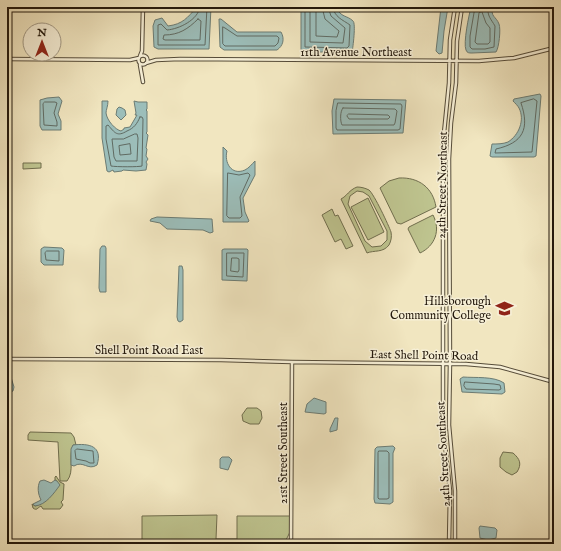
<svg xmlns="http://www.w3.org/2000/svg" width="561" height="551" font-family="'IM FELL English',serif">
  <style>
    .green { fill: #bec48f; stroke: #706e4e; fill-rule: evenodd }
    .water { fill: #9cbeba; stroke: #6c7c74 }
    .lines { fill: none; stroke-linecap: round; stroke-linejoin: round }
    .shore { stroke: #606b63; stroke-width: 1 }
    .minor-casing { stroke: #564c39; stroke-width: 4.5 }
    .minor { stroke: #f6efd6; stroke-width: 2.5 }
    .labels { text-anchor: middle; stroke-width: 3; stroke-linejoin: round; paint-order: stroke }
    .street-label { font-size: 12px; fill: #23180c; stroke: #f6efd6 }
    .poi-label { font-size: 12px; fill: #23180c; stroke: #f6efd6; text-anchor: end }
  </style>
  <rect width="100%" height="100%" fill="#f1e6c0"/>
  <filter id="stains"><feTurbulence type="fractalNoise" baseFrequency=".005" numOctaves="4"/><feColorMatrix values="0 0 0 0 .2 0 0 0 0 .09 0 0 0 0 .02 0 0 0 .5 -.17"/></filter>
  <radialGradient id="worn" r=".72"><stop offset=".6" stop-color="#630" stop-opacity="0"/><stop offset="1" stop-color="#630" stop-opacity=".3"/></radialGradient>
  <path class="green" d="M23,163H41V168L23,169Z
    M399,178C419,177 433,188 436,207L401,224L397,223L380,188L389,181Z
    M357,187C361,187 365,188 369,190C374,194 389,226 391,232C392,237 391,241 389,245C383,253 374,250 367,253L341,199C347,196 349,190 357,187ZM357,191L363,192L369,196L387,231V240L381,246L372,247L365,241L348,204L350,196Z
    M368,198L384,232L368,240L351,207Z
    M332,209L335,216L338,215L353,246L346,249L341,239L335,242L322,215Z
    M433,215C441,230 435,246 420,253L408,229L409,227Z
    M247,408H257L261,411L262,418L259,424H250L243,421L242,415Z
    M30,432L71,433L74,437L76,445H73C68,457 75,471 67,481H60L58,442L28,440V435Z
    M503,452L513,453C520,459 522,464 517,472L512,475L506,472L500,467V458Z
    M56,476L60,482L64,484L63,500L61,502L63,505L60,509H43L41,506C37,508 37,511 33,508L32,504L35,506C48,502 50,492 57,481L55,480V477Z
    M217,515L216,539H237V516H290V532L284,544H142V516Z"/>
  <path class="water" d="M197,7H211L209,49H158L154,47L153,26L155,20L162,18L168,26C183,24 187,18 197,7Z
    M301,7H336C341,18 347,15 353,21C356,23 353,48 352,52H303L301,51Z
    M441,7H448L444,31L442,53L439,54L436,51Z
    M471,7H493C490,17 496,16 499,24C501,29 499,48 496,52L472,53C469,53 467,53 466,50C463,43 469,15 471,7Z
    M219,19H221L237,32H281C285,39 283,46 277,50H224L220,47Z
    M540,94L541,96L536,156L534,157H492L490,156L492,144C497,144 503,144 508,142C519,135 525,120 519,108C518,106 515,103 513,101L514,99Z
    M59,97L62,101L58,114L61,121V130H42L40,126V100L47,98Z
    M334,99L406,100L403,133L333,134L332,111Z
    M102,101H108C108,106 106,110 106,113C107,121 116,130 121,131L124,129V128L130,127L137,115H135L136,113L134,101L138,102H147V109L146,110L147,111V132L146,133L148,135L146,148L147,149L146,156L148,159L146,162L147,164L146,170L136,171L123,170L122,171L114,172L113,170L109,172L107,171L102,138Z
    M119,107L122,108L125,110L126,115L121,120L116,115L117,109Z
    M223,147L227,151C224,162 231,176 245,170C249,168 252,164 255,161V175L243,198L245,212L249,221L248,222H223Z
    M157,217L212,219L213,232L210,233L203,230L167,229L160,223L150,221L151,219Z
    M102,246H105L106,248V292H100L99,288L100,249Z
    M44,247L62,248L64,250L63,265H44L41,262V249Z
    M224,249H247L248,250L247,281L222,280V250Z
    M179,266H182L183,270V320L180,322L178,321L177,317Z
    M7,373L10,374L14,387L13,391L7,393Z
    M463,377C475,378 494,376 504,383L505,392L502,394L462,392L460,379Z
    M314,398L326,402V413L324,414L305,412L307,404Z
    M335,418H338L337,430L330,432V429Z
    M73,445C89,443 103,446 97,465C88,471 83,460 74,466L71,465V449Z
    M393,446L395,448L393,453V502L390,504L375,503L374,499L375,449L377,447Z
    M222,457H229L232,460L228,470L220,468V459Z
    M44,480L51,483L55,480L57,481L60,485C54,493 46,505 35,506L33,504L41,500C38,494 37,487 40,481Z
    M480,526L495,528L497,530L496,538L488,540L480,538L479,528Z"/>
  <g class="lines">
    <path class="shore" d="M200,7C198,20 179,29 167,30L161,24L158,25V45H205L207,7
      M305,7V47L347,48L349,46L350,25C343,20 334,17 333,7
      M310,7V42L343,43L345,28L331,16L328,7
      M316,7V36L337,37L339,31L325,19L322,7
      M475,7L470,36V47L472,49H485L494,47L495,26C491,19 487,16 488,7
      M482,12L486,23L490,28V42L488,44H477L475,42L479,13Z
      M198,19L201,21L200,40H165L163,39L164,35C179,35 188,29 198,19Z
      M223,27L225,28L237,36H277L279,38L278,43L275,46H225L223,44Z
      M534,99L537,101L532,152L495,153L496,149C523,143 530,129 521,103Z
      M45,102H55L57,103L54,113L57,122V126L44,125L43,104Z
      M338,103L401,104L402,106L400,129L398,130H337L336,128V111Z
      M343,108L395,109L397,111L395,123L394,125H342C340,121 340,111 343,108Z
      M349,114L388,115L390,117L388,119H349L347,116Z
      M140,117H142L143,119L142,166C139,167 116,167 111,166L106,139V126L108,125C115,133 117,137 127,131C134,128 137,124 140,117Z
      M135,134H137L138,138L137,161H116L114,157L112,139H123Z
      M130,144L131,154L120,155L119,146Z
      M228,173L239,175L248,173L250,175L240,197L242,216L240,218H229L227,216Z
      M47,251H59V261L46,260L45,253Z
      M227,253H244L243,277L227,276Z
      M232,258H237L239,259V270L238,272L231,271Z
      M465,382L494,384L500,385L501,389L499,390L466,389L464,386Z
      M77,449L93,451L94,463H90L86,461L76,459L75,451Z
      M379,451H387L389,453V498L387,499H379L378,498V453Z"/>
    <defs>
      <path id="minor" d="M138.5 60a4.5 4.5 0 1 1 9 0a4.5 4.5 0 1 1-9 0Z
        M140,56L142,51L143,7
        M7,59L130,60L139,58
        M146,63L156,60L180,59L479,61L514,58L554,48
        M140,65L143,82
        M7,359L221,360L292,362L466,364L500,367L554,382
        M291,544L292,362
        M449,544L450,491L443,426V143L449,83L450,40L455,7
        M455,544V491L449,425L450,363L449,159L451,123L456,83L457,41L462,7"/>
    </defs>
    <use href="#minor" class="minor-casing"/>
    <use href="#minor" class="minor"/>
  </g>
  <defs>
    <symbol id="university-bare" viewBox="-9 -9 18 18"><path d="M0-5L7-2L0 1L-7-2ZM-4 1L0 2.5L4 1V4Q0 6-4 4Z" fill="#8f2418" stroke="#f6efd6" stroke-width="2.5" paint-order="stroke"/></symbol>
  </defs>
  <g fill-rule="evenodd">
    <use href="#university-bare" x="492" y="296" width="25" height="25"/>
  </g>
  <g class="labels">
    <g class="street-label">
      <text x="356" y="56">11th Avenue Northeast</text>
      <text transform="translate(442 185) rotate(-89)" y="4">24th Street Northeast</text>
      <text x="149" y="354">Shell Point Road East</text>
      <text transform="translate(424 355) rotate(1)" y="4">East Shell Point Road</text>
      <text transform="translate(283 453) rotate(-90)" y="4">21st Street Southeast</text>
      <text transform="translate(443 454) rotate(-93)" y="4">24th Street Southeast</text>
    </g>
    <g class="poi-label">
      <text x="491" y="305">Hillsborough<tspan x="491" dy="14">Community College</tspan></text>
    </g>
  </g>
  <rect width="561" height="551" fill="none" stroke="#f1e6c0" stroke-width="24"/>
  <rect x="8" y="8" width="545" height="535" fill="none" stroke="#23180c" stroke-width="2"/>
  <rect x="12" y="12" width="537" height="527" fill="none" stroke="#23180c"/>
  <g transform="translate(42 42)"><circle r="19" fill="#f6efd6" stroke="#a29985"/>
  <path d="M0-3L7 15L0 10L-7 15Z" fill="#8f2418"/>
  <text y="-6" font-size="11" font-weight="bold" text-anchor="middle" fill="#23180c">N</text>
  </g>
  <rect width="100%" height="100%" filter="url(#stains)"/>
  <rect width="100%" height="100%" fill="url(#worn)"/>
</svg>
